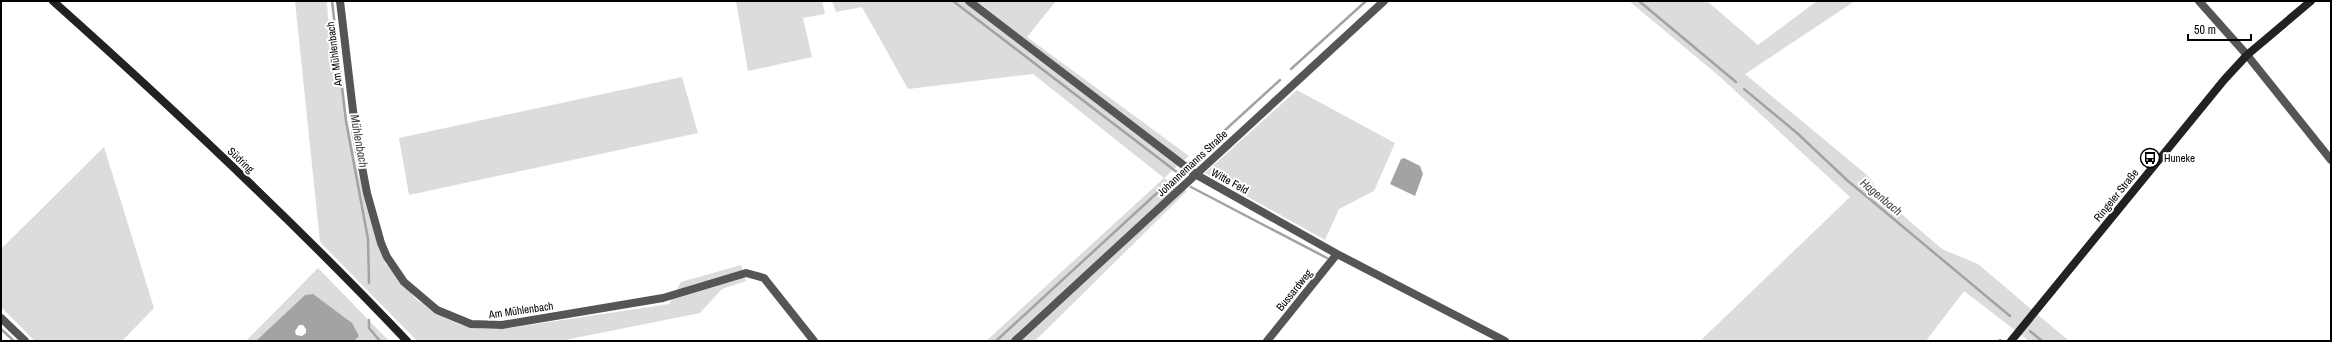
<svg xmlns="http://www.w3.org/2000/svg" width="2332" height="342" font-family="'Archivo Narrow',sans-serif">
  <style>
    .green { fill: #dcdcdc }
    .water { fill: #a3a3a3; fill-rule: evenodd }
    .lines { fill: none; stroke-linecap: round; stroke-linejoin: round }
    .stream { stroke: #a3a3a3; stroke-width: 2.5 }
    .street { stroke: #555; stroke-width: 8 }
    .secondary { stroke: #222; stroke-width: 8 }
    .labels { text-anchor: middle; stroke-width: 4; stroke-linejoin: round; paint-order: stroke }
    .street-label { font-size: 11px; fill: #000; stroke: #fff }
    .poi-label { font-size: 11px; fill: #000; stroke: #fff; text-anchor: start }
    .water-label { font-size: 12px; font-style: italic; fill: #444; stroke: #fff }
  </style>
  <rect width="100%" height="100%" fill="#fff"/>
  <path class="green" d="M295,1H327L328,18L357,170L385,263L416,299L436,314L461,325L483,329H503L669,304L681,282L741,265L746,281L722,289L700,313L560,341H417L320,242Z
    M736,1H822L825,14L803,18L812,57L748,71Z
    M832,1H1056L1027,37L1189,156L1164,178L1187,191L1035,341H986L1164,178L1033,74L908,89L862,7L836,12Z
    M1629,1H1707L1758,45L1817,1H1855L1745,74L1867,175L1884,199L1942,249L1978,264L2069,341H2029L1964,291L1926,341H1700L1850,197L1719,76Z
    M682,77L698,133L409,195L399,138Z
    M1297,90L1395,143L1374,191L1339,209L1325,240L1205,173Z
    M104,147L154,308L122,341H35L1,307V249Z
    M318,268L389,341H354L359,336L305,295L256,341H246Z"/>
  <path class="water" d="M1404,158L1420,166L1423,174L1415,196L1390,184L1401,159Z
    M313,294L352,323L359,336L354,341H256L305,295ZM299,325H303L306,329V333L302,336L296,335L295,331Z"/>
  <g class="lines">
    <path class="stream" d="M332,1L346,121L368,239L369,283
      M953,1L1178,173
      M1639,1L1736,82
      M1291,69L1366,1
      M1744,89L1797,133L1848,181L2010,316
      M1188,164L1280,80
      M1191,187L1327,258
      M369,320V328L380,341
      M1,329L14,341
      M2030,331L2042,341
      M996,341L1182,170
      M1999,341L2000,340"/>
    <path class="street" d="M340,1L356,136L367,193L381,243L387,257L404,282L437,310L471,324L502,325L663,298L746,273L764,278L814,341
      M969,1L1195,174L1337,254L1505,341
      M2199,1L2247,55L2331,160
      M1,318L25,341
      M1015,341L1384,1
      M1267,341L1337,254"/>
    <path class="secondary" d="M53,1C175,110 294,222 407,341
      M2011,341L2224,80L2247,55L2311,1"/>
  </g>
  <defs>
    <symbol id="bus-ring" viewBox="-11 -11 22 22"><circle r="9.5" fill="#fff" stroke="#000" stroke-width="1.5"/><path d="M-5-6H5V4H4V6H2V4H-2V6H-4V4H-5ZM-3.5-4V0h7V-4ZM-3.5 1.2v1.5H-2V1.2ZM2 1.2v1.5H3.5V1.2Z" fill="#000"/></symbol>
  </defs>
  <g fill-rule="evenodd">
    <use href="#bus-ring" x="2139" y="147" width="22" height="22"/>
  </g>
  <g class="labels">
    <g class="street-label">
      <text transform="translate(334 54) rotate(-97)" y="4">Am Mühlenbach</text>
      <text transform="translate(241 160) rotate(44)" y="4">Südring</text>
      <text transform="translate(1192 163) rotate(-43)" y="4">Johannemanns Straße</text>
      <text transform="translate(1230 181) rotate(29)" y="4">Witte Feld</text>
      <text transform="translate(2116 195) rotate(-51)" y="4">Ringeler Straße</text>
      <text transform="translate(1294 290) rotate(-51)" y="4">Bussardweg</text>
      <text transform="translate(521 310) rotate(-8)" y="4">Am Mühlenbach</text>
    </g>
    <g class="poi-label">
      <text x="2164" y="162">Huneke</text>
    </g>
    <g class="water-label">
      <text transform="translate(359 141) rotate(80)" y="4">Mühlenbach</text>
      <text transform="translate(1881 197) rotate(40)" y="4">Hagenbach</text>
    </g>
  </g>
  <rect width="2332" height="342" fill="none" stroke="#000000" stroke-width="4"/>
  <path d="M2188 34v6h63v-6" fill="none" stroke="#000000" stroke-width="2"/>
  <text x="2194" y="34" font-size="12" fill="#000000" stroke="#ffffff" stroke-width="3" paint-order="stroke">50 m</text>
</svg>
